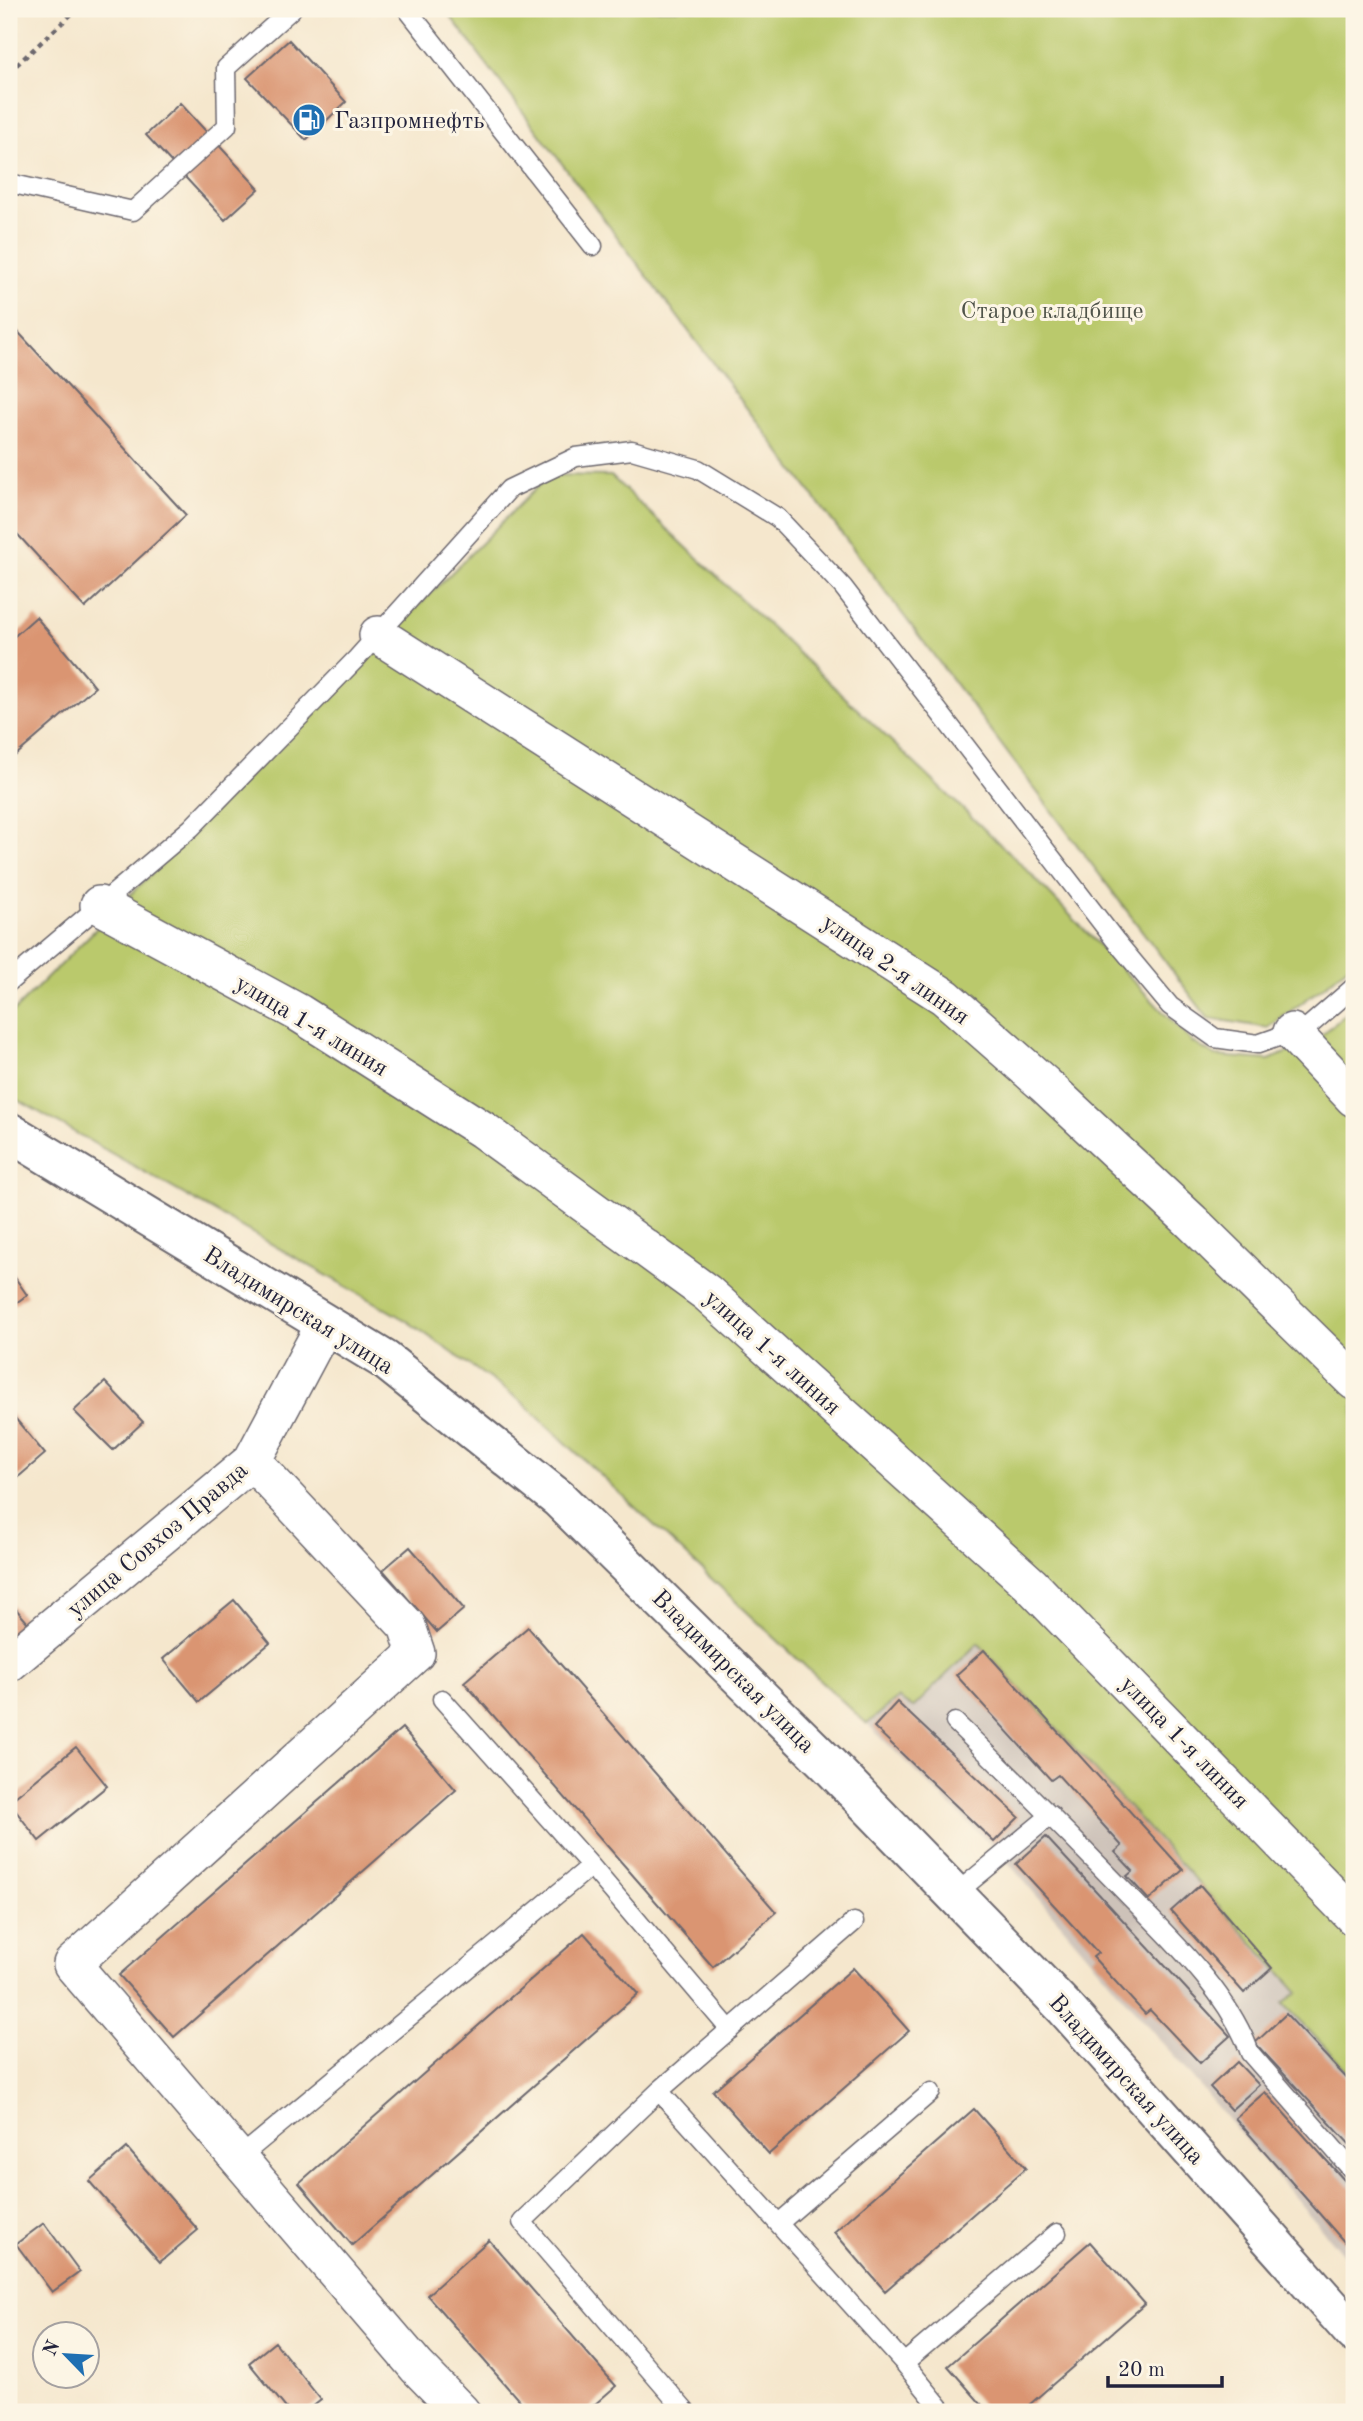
<svg xmlns="http://www.w3.org/2000/svg" width="1363" height="2421" font-family="'Old Standard TT',serif">
  <style>
    .industrial { fill: #cdc2b9 }
    .green { fill: #bac96c; stroke: #6e7654; stroke-width: 2 }
    .building { fill: #da9572 }
    .lines { fill: none; stroke-linecap: round; stroke-linejoin: round }
    .service-casing { stroke: #6c676e; stroke-width: 21 }
    .minor-casing { stroke: #6c676e; stroke-width: 40 }
    .tertiary-casing { stroke: #6c676e; stroke-width: 42 }
    .path { stroke: #6c676e; stroke-width: 4.5; stroke-dasharray: 5 5; stroke-linecap: butt }
    .service { stroke: #fff; stroke-width: 18 }
    .minor { stroke: #fff; stroke-width: 37 }
    .tertiary { stroke: #fff; stroke-width: 38 }
    .labels { text-anchor: middle; stroke-width: 6; stroke-linejoin: round; paint-order: stroke }
    .poi-label { font-size: 24px; fill: #22223b; stroke: #fcf5e5; text-anchor: start }
    .park-label { font-size: 24px; fill: #50544a; stroke: #fcf5e5 }
    .street-label { font-size: 24px; fill: #22223b; stroke: #fcf5e5 }
  </style>
  <rect width="100%" height="100%" fill="#fcf5e5"/>
  <filter id="ink" filterUnits="userSpaceOnUse"><feTurbulence type="fractalNoise" baseFrequency=".0143" numOctaves="2"/><feDisplacementMap in="SourceGraphic" scale="14" xChannelSelector="R" yChannelSelector="G"/><feConvolveMatrix kernelMatrix="1 2 1 2 8 2 1 2 1" color-interpolation-filters="sRGB"/></filter>
  <filter id="wash" filterUnits="userSpaceOnUse"><feTurbulence type="fractalNoise" baseFrequency=".00686" numOctaves="4" result="noise"/><feDisplacementMap in="SourceGraphic" scale="28" xChannelSelector="R" yChannelSelector="G"/><feGaussianBlur stdDeviation="1.57" result="paint"/><feColorMatrix in="noise" values="0 0 0 0 0 0 0 0 0 0 0 0 0 0 0 0 0 1.4 0 .05"/><feComposite in="paint" operator="in"/></filter>
  <g filter="url(#wash)">
    <rect width="100%" height="100%" fill="#f5e7cd"/>
    <path class="industrial" d="M978,1643L1298,1992L1283,2003L1354,2078V2267L1006,1860L867,1724L898,1698L913,1708Z"/>
    <path class="green" d="M445,9H1354V961L1327,984L1268,1028L1208,1018Z
      M549,475L611,476L1021,864L1192,1042L1216,1056L1269,1060L1316,1040L1354,1007V2078L1283,2003L1298,1992L978,1643L913,1708L898,1698L867,1724L520,1400L407,1321L9,1095V1016Z"/>
    <g id="blocks">
      <path class="building" d="M289,40L346,102L306,140L247,78Z
        M180,103L259,189L225,220L146,135Z
        M9,322L186,515L85,608L9,525Z
        M36,617L95,687L9,761V641Z
        M9,1269L27,1295L9,1308Z
        M105,1382L143,1422L113,1450L74,1411Z
        M9,1411L45,1454L9,1485Z
        M410,1547L464,1609L437,1632L383,1570Z
        M234,1600L270,1643L199,1702L163,1659Z
        M9,1601L28,1623L9,1640Z
        M528,1627L776,1912L713,1967L464,1682Z
        M984,1650L1183,1870L1149,1900L1127,1876L1133,1871L1115,1852L1122,1846L1058,1775L1051,1780L956,1675Z
        M897,1702L1019,1817L994,1842L874,1727Z
        M402,1728L456,1790L174,2037L119,1975Z
        M76,1747L107,1786L39,1841L9,1802Z
        M1046,1837L1230,2036L1200,2063L1150,2010L1145,2014L1093,1957L1098,1953L1016,1864Z
        M1200,1885L1272,1968L1244,1993L1171,1911Z
        M584,1933L638,1994L352,2245L299,2183Z
        M853,1968L909,2031L769,2154L713,2091Z
        M1286,2014L1354,2086V2149L1255,2043Z
        M1237,2062L1259,2085L1231,2110L1210,2087Z
        M1265,2092L1354,2191V2253L1235,2118Z
        M974,2109L1026,2168L885,2291L834,2232Z
        M127,2148L198,2230L160,2262L89,2181Z
        M44,2223L80,2272L52,2292L16,2244Z
        M489,2240L616,2386L586,2412H529L427,2295Z
        M1090,2242L1145,2304L1021,2412H988L948,2366Z
        M275,2342L321,2400L306,2412H289L249,2363Z"/>
    </g>
  </g>
  <g filter="url(#ink)">
    <use href="#blocks" fill-opacity="0" stroke="#6c676e" stroke-width="2"/>
    <g class="lines">
      <defs>
        <path id="service" d="M407,9L593,246
          M9,183L133,211L227,126L226,68L292,9
          M9,982L191,828L357,658L509,489L576,457L632,450L698,469L778,518L843,587L1115,940L1170,1006L1215,1038L1258,1044L1309,1026L1354,987
          M442,1699L591,1866L730,2030
          M955,1722C1014,1779 1071,1836 1128,1895C1172,1940 1229,1993 1250,2053L1354,2172
          M954,1895L1051,1815
          M659,2091L904,2363L944,2412
          M239,2158L591,1866
          M779,2223L931,2092
          M904,2363L1057,2233
          M686,2412L522,2222L659,2091L854,1922"/>
        <path id="minor" d="M378,635L945,997L1044,1084L1192,1222L1354,1381
          M99,905L299,1013L483,1130L707,1293L1030,1584L1354,1917
          M1292,1032L1354,1098
          M252,1461L407,1626L416,1653L72,1964L417,2367L461,2412
          M9,1663L252,1461L325,1324"/>
        <path id="tertiary" d="M9,1132L385,1360L559,1499L833,1769L1065,2008L1354,2333"/>
      </defs>
      <use href="#service" class="service-casing"/>
      <use href="#minor" class="minor-casing"/>
      <use href="#tertiary" class="tertiary-casing"/>
      <path class="path" d="M9,72L77,9"/>
      <use href="#service" class="service"/>
      <use href="#minor" class="minor"/>
      <use href="#tertiary" class="tertiary"/>
    </g>
  </g>
  <defs>
    <symbol id="fuel-disc" viewBox="-11 -11 22 22"><circle r="9.5" fill="#1f6fb2" stroke="#fcf5e5"/><path d="M-5.5-6h7V0h2V4h1.3V-2.5L3-4.5l.8-.8L6-3V5H2.5V1h-1V6h-7ZM-4.2-4.7v3.2H.2V-4.7Z" fill="#fff"/></symbol>
  </defs>
  <g fill-rule="evenodd">
    <use href="#fuel-disc" x="290" y="101" width="38" height="38"/>
  </g>
  <g class="labels">
    <g class="poi-label">
      <text x="334" y="128">Газпромнефть</text>
    </g>
    <g class="park-label">
      <text x="1052" y="318">Старое кладбище</text>
    </g>
    <g class="street-label">
      <text transform="translate(896 969) rotate(35)" y="8">улица 2-я линия</text>
      <text transform="translate(312 1025) rotate(31)" y="8">улица 1-я линия</text>
      <text transform="translate(299 1310) rotate(32)" y="8">Владимирская улица</text>
      <text transform="translate(773 1352) rotate(42)" y="8">улица 1-я линия</text>
      <text transform="translate(157 1539) rotate(-40)" y="8">улица Совхоз Правда</text>
      <text transform="translate(734 1671) rotate(45)" y="8">Владимирская улица</text>
      <text transform="translate(1185 1742) rotate(46)" y="8">улица 1-я линия</text>
      <text transform="translate(1127 2079) rotate(48)" y="8">Владимирская улица</text>
    </g>
  </g>
  <rect width="1363" height="2421" fill="none" stroke="#fcf5e5" stroke-width="35"/>
  <g transform="translate(66 2355) rotate(295)"><circle r="33" fill="#fcf5e5" stroke="#a5a1a1" stroke-width="2"/>
  <path d="M0-5L12 26L0 18L-12 26Z" fill="#1f6fb2"/>
  <text y="-10" font-size="19" font-weight="bold" text-anchor="middle" fill="#22223b">N</text>
  </g>
  <path d="M1108 2376v10h114v-10" fill="none" stroke="#22223b" stroke-width="3.5"/>
  <text x="1118" y="2376" font-size="21" fill="#22223b" stroke="#fcf5e5" stroke-width="5" paint-order="stroke">20 m</text>
</svg>
